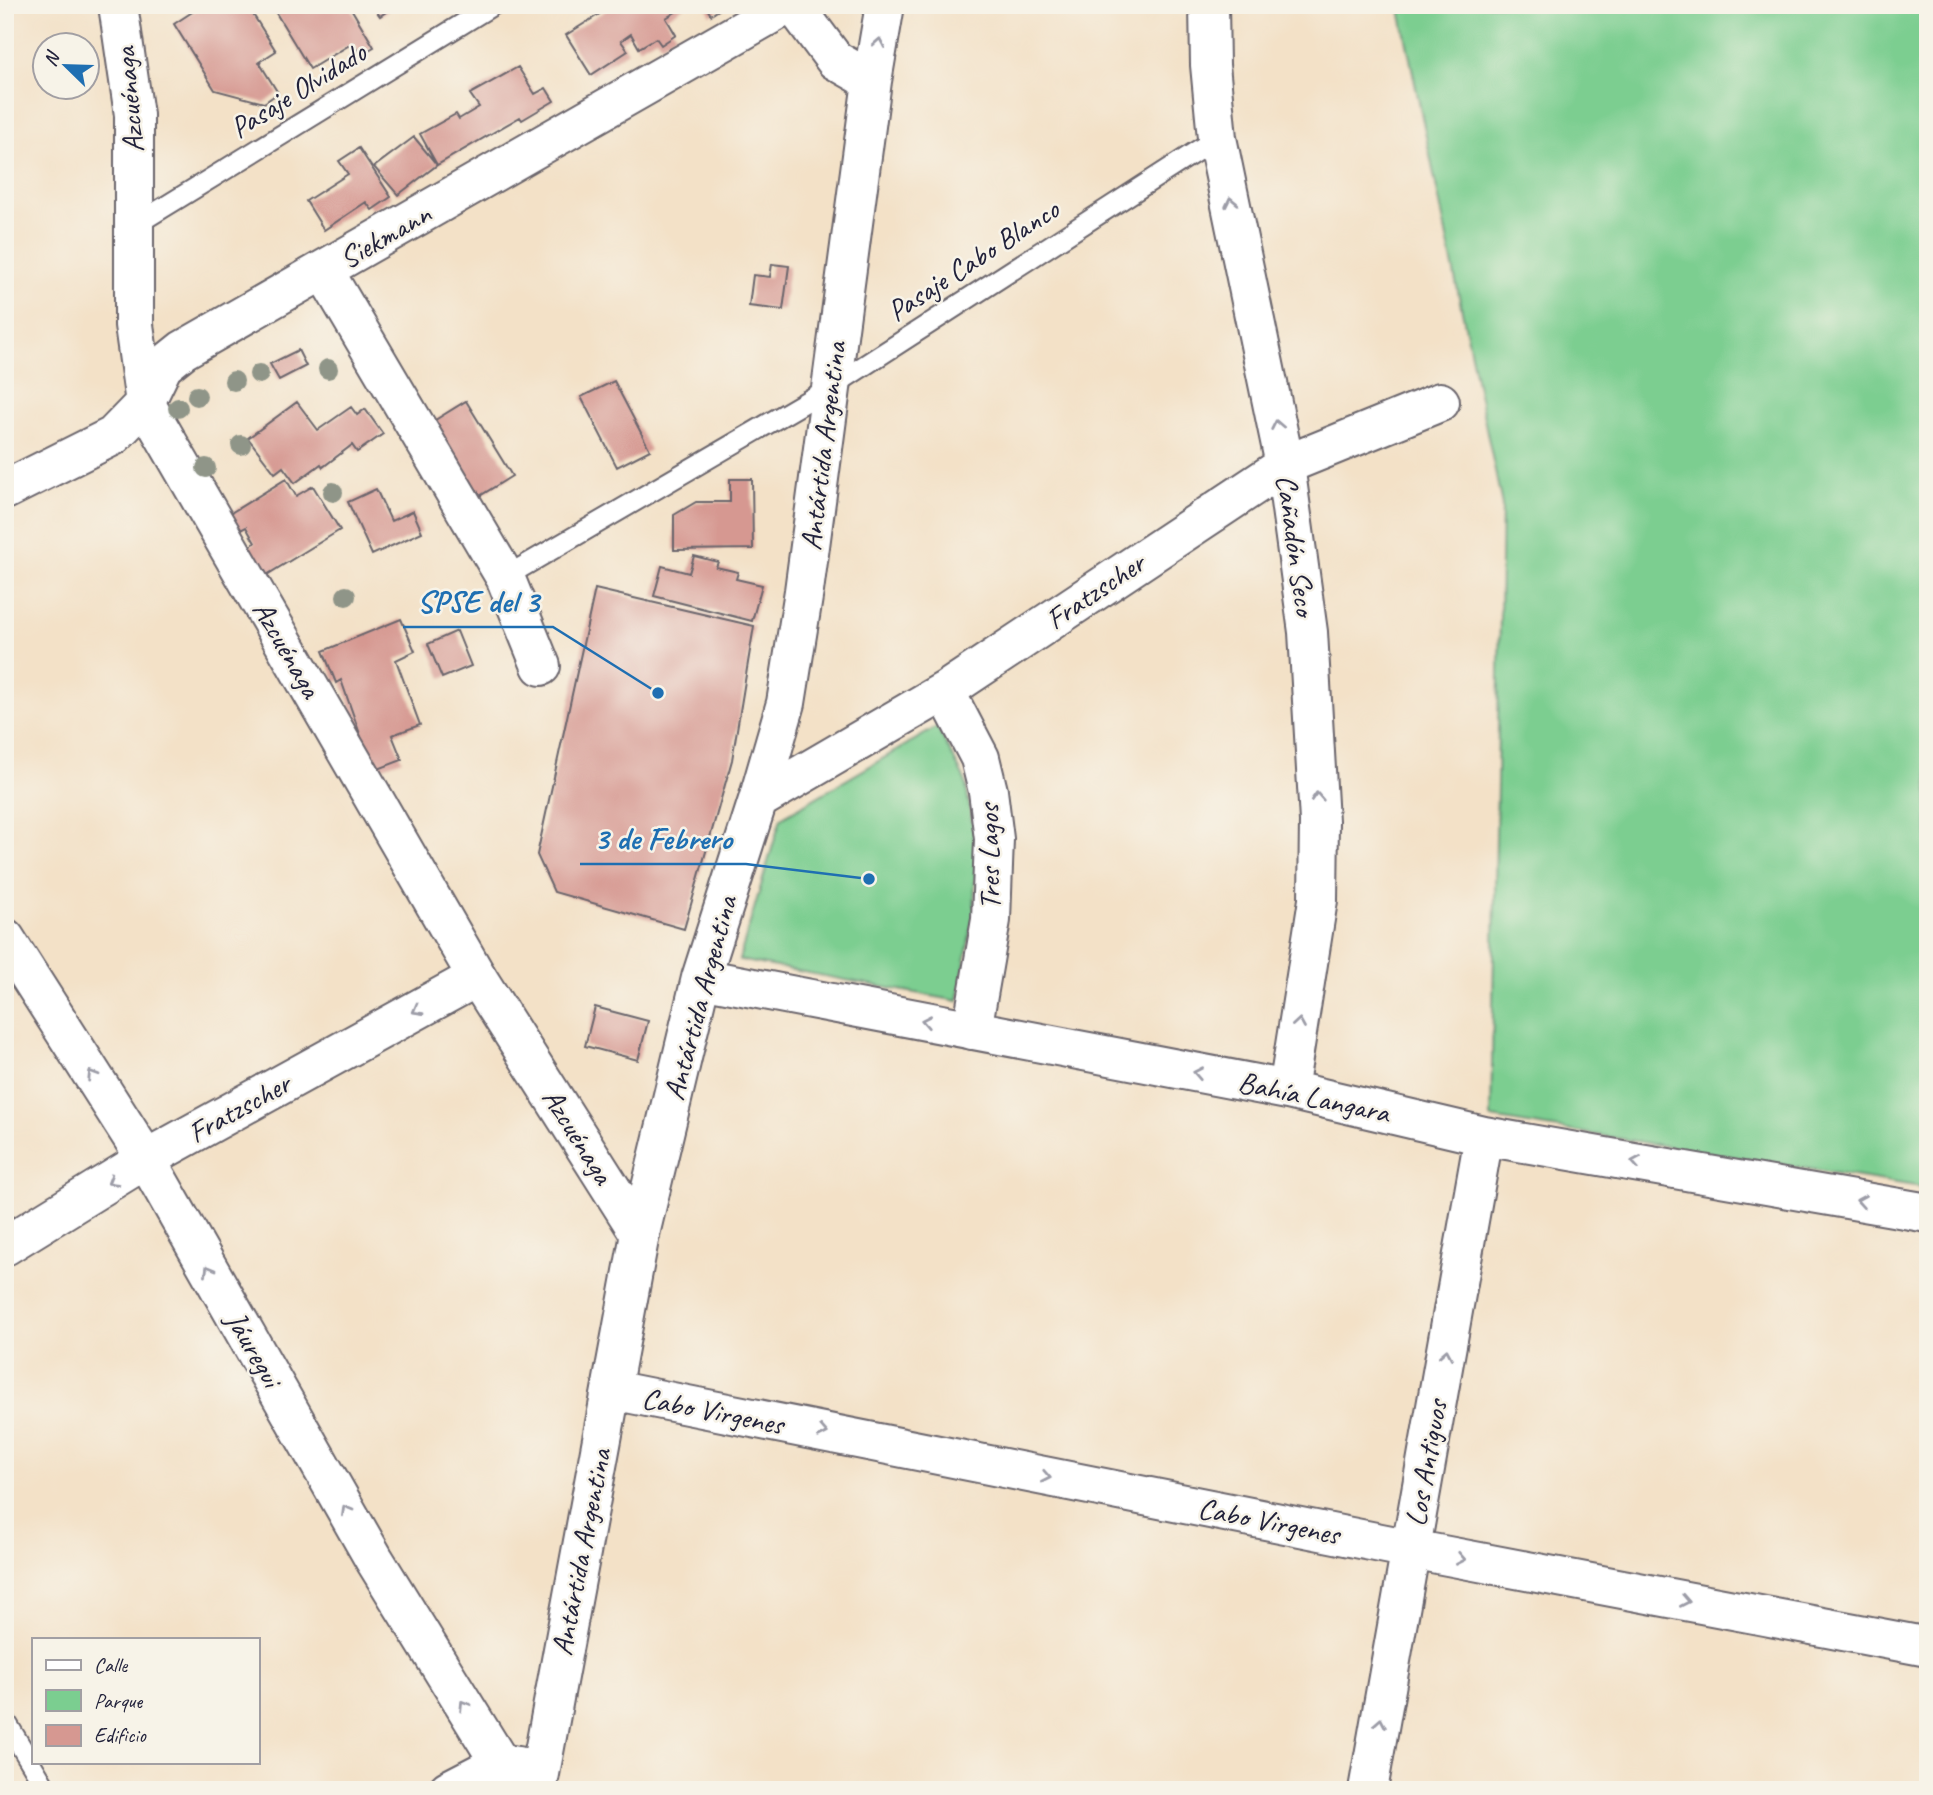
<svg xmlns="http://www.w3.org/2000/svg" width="1933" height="1795" font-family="Caveat,sans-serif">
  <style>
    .green { fill: #7bce90; stroke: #4e7866; stroke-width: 2 }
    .building { fill: #d69891 }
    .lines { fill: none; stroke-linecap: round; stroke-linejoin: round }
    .service-casing { stroke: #6b656c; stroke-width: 23 }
    .minor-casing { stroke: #6b656c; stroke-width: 42 }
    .tertiary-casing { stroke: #6b656c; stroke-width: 42 }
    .service { stroke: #fff; stroke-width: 19 }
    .minor { stroke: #fff; stroke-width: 38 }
    .tertiary { stroke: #fff; stroke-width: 38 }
    .tree { fill: #8f9588 }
    .oneway { stroke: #9c9ca7 }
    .labels { text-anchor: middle; stroke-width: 5; stroke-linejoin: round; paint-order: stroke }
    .street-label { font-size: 30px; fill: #22223b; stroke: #f7f3e8 }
    .leader { fill: none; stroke: #1f6fb2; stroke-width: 2.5 }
    .callout-dot { fill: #1f6fb2; stroke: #f7f3e8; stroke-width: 2.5 }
    .callout-label { font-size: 32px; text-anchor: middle; font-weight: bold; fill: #1f6fb2; stroke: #f7f3e8; stroke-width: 5; stroke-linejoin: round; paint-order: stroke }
  </style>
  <rect width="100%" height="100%" fill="#f7f3e8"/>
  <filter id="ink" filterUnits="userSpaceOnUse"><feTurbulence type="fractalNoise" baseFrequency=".0143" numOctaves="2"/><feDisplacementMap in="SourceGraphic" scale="14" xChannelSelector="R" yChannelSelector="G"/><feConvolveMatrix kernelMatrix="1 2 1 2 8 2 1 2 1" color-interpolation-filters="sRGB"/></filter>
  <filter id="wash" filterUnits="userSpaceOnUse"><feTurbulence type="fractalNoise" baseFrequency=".00686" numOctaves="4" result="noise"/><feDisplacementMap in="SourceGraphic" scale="28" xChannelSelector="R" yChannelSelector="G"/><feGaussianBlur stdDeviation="1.57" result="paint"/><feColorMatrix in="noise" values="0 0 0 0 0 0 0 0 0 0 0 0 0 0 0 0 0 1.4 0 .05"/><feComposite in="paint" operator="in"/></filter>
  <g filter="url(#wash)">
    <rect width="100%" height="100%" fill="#f3e1c7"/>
    <path class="green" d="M1399,5H1928V1188L1491,1118L1502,505Z
      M937,727L965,780L976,846L974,912L958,1001L739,960L781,818Z"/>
    <g id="blocks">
      <path class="building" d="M203,5H247L276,51L259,62L278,93L264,103L215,90L174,24Z
        M289,5H349L374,47L360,55L353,43L310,69L276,13Z
        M372,5H396L380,16Z
        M614,5H687L666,18L676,35L661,45L656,38L639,48L631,34L621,41L628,51L591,75L566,35Z
        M705,5H726L711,15Z
        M518,67L535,94L546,88L554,101L522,120L520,117L437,165L420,134L456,114L459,119L479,107L470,94Z
        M414,137L437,165L398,195L374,167Z
        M359,148L391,197L372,210L366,202L324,230L306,201L348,174L339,161Z
        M772,264L789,266L783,310L749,306L753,275L770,277Z
        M298,350L306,366L279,380L270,364Z
        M614,381L650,450L617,467L581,397Z
        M466,401L512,476L478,497L432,422Z
        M297,402L318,430L351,407L357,415L365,409L383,434L357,452L352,445L323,467L321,464L295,483L283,467L275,473L248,438Z
        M286,479L296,496L313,486L340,530L260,579L243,550L255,543L246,527L231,535L221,519Z
        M730,479H752L753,549L674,550V515L696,502H730Z
        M376,489L391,521L413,511L422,532L372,555L348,502Z
        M694,556L718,562L716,567L738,572L736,579L762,585L752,621L654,596L662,566L689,573Z
        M595,589L754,626L732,760L684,929L554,892L537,855Z
        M401,619L415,651L396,660L420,725L392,735L402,760L373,771L341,680L336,683L323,651Z
        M457,631L471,666L442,678L428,644Z
        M595,1007L648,1021L638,1060L585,1046Z"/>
    </g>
  </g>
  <g filter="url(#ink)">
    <use href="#blocks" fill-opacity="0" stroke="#6b656c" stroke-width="2"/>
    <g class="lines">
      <defs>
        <path id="service" d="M135,225L493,5
          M505,577L831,387L1217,138
          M5,1720L47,1790"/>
        <path id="minor" d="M794,5L835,60L872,81
          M1209,5L1210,65L1217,138L1285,465L1308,632L1319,821L1318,900L1288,1090
          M324,271L505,577L541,666
          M145,403L163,366L183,350L787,5
          M945,691L980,758L988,791L994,839L991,920L972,1030
          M758,800L945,691L1285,465L1440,402
          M5,938L146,1159L374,1559L500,1763
          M701,978L1288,1090L1484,1136L1928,1213
          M640,1234L701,978L758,800L786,703L804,591L872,81L885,5
          M5,1246L146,1159L477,977
          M612,1390L1411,1549L1928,1647
          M1368,1790L1484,1136"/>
        <path id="tertiary" d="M118,5L134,115V325L145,403L477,977L640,1234L537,1790
          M5,490L113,436L145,403
          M448,1790L500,1763L540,1770"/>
      </defs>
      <use href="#service" class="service-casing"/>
      <use href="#minor" class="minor-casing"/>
      <use href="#tertiary" class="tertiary-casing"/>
      <use href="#service" class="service"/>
      <use href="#minor" class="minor"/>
      <use href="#tertiary" class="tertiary"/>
    </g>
    <g class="tree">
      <circle cx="328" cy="369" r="10"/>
      <circle cx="259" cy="374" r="10"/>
      <circle cx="234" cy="381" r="10"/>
      <circle cx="197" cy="396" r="10"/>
      <circle cx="178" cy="408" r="10"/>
      <circle cx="241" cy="445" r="10"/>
      <circle cx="206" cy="468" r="10"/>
      <circle cx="333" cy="492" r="10"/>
      <circle cx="346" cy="596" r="10"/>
    </g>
    <defs><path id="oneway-chevron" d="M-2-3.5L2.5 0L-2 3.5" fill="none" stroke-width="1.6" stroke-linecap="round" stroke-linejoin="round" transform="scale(1.75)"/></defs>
    <g class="oneway">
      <use href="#oneway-chevron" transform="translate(879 43) rotate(-80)"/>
      <use href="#oneway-chevron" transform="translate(1231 202) rotate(-102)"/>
      <use href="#oneway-chevron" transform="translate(1277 425) rotate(-101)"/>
      <use href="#oneway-chevron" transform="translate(1317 797) rotate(-93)"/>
      <use href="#oneway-chevron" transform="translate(417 1010) rotate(151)"/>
      <use href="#oneway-chevron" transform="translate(926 1021) rotate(-169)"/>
      <use href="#oneway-chevron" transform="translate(1299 1023) rotate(-81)"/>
      <use href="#oneway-chevron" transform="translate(1198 1073) rotate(-169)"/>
      <use href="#oneway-chevron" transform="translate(92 1075) rotate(-122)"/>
      <use href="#oneway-chevron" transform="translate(1636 1162) rotate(-170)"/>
      <use href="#oneway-chevron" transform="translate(112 1181) rotate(149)"/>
      <use href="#oneway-chevron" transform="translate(1861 1201) rotate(-170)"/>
      <use href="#oneway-chevron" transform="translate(209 1270) rotate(-120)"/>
      <use href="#oneway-chevron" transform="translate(1446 1354) rotate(-80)"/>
      <use href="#oneway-chevron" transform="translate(823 1432) rotate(11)"/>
      <use href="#oneway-chevron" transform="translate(1046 1477) rotate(11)"/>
      <use href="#oneway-chevron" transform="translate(346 1510) rotate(-120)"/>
      <use href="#oneway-chevron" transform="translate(1461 1559) rotate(11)"/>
      <use href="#oneway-chevron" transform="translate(1685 1601) rotate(11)"/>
      <use href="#oneway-chevron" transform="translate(464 1705) rotate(-122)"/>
      <use href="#oneway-chevron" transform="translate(1380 1723) rotate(-80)"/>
    </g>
  </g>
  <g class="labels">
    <g class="street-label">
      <text transform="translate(298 90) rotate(-32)" y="10">Pasaje Olvidado</text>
      <text transform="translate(129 100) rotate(-95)" y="10">Azcuénaga</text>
      <text transform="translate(385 236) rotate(-30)" y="10">Siekmann</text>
      <text transform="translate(973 260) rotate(-33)" y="10">Pasaje Cabo Blanco</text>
      <text transform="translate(823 446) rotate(-83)" y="10">Antártida Argentina</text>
      <text transform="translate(1296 545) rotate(82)" y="10">Cañadón Seco</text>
      <text transform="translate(1095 591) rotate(-34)" y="10">Fratzscher</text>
      <text transform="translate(287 649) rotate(60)" y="10">Azcuénaga</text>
      <text transform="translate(989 857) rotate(-91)" y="10">Tres Lagos</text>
      <text transform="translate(700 998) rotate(-75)" y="10">Antártida Argentina</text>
      <text transform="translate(1314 1097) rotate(12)" y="10">Bahía Langara</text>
      <text transform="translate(239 1108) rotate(-29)" y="10">Fratzscher</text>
      <text transform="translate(578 1136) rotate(58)" y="10">Azcuénaga</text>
      <text transform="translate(254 1349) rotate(60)" y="10">Jáuregui</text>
      <text transform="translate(713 1411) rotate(11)" y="10">Cabo Virgenes</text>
      <text transform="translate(1426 1463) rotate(-80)" y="10">Los Antiguos</text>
      <text transform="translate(1269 1521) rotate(11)" y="10">Cabo Virgenes</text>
      <text transform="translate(581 1552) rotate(-79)" y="10">Antártida Argentina</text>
    </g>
  </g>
  <path class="leader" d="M658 693L553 627H403M869 879L746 864H580"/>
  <g class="callout-dot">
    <circle cx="658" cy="693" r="7"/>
    <circle cx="869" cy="879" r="7"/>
  </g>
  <g class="callout-label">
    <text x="478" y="612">SPSE del 3</text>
    <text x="663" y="849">3 de Febrero</text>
  </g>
  <rect width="1933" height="1795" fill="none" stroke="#f7f3e8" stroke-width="28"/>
  <rect x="32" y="1638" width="228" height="126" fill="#f7f3e8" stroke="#a29fa3" stroke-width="2"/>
  <rect x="46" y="1660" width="35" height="10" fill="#ffffff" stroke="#a29fa3" stroke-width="2"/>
  <text x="94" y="1672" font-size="21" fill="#22223b">Calle</text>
  <rect x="46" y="1690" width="35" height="21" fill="#7bce90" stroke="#a29fa3" stroke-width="2"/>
  <text x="94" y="1708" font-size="21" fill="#22223b">Parque</text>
  <rect x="46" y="1725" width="35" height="21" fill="#d69891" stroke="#a29fa3" stroke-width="2"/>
  <text x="94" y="1742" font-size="21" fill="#22223b">Edificio</text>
  <g transform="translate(66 66) rotate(293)"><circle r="33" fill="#f7f3e8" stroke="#a29fa3" stroke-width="2"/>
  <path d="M0-5L12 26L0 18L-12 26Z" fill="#1f6fb2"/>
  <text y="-10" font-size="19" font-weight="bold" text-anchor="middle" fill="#22223b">N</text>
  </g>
</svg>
